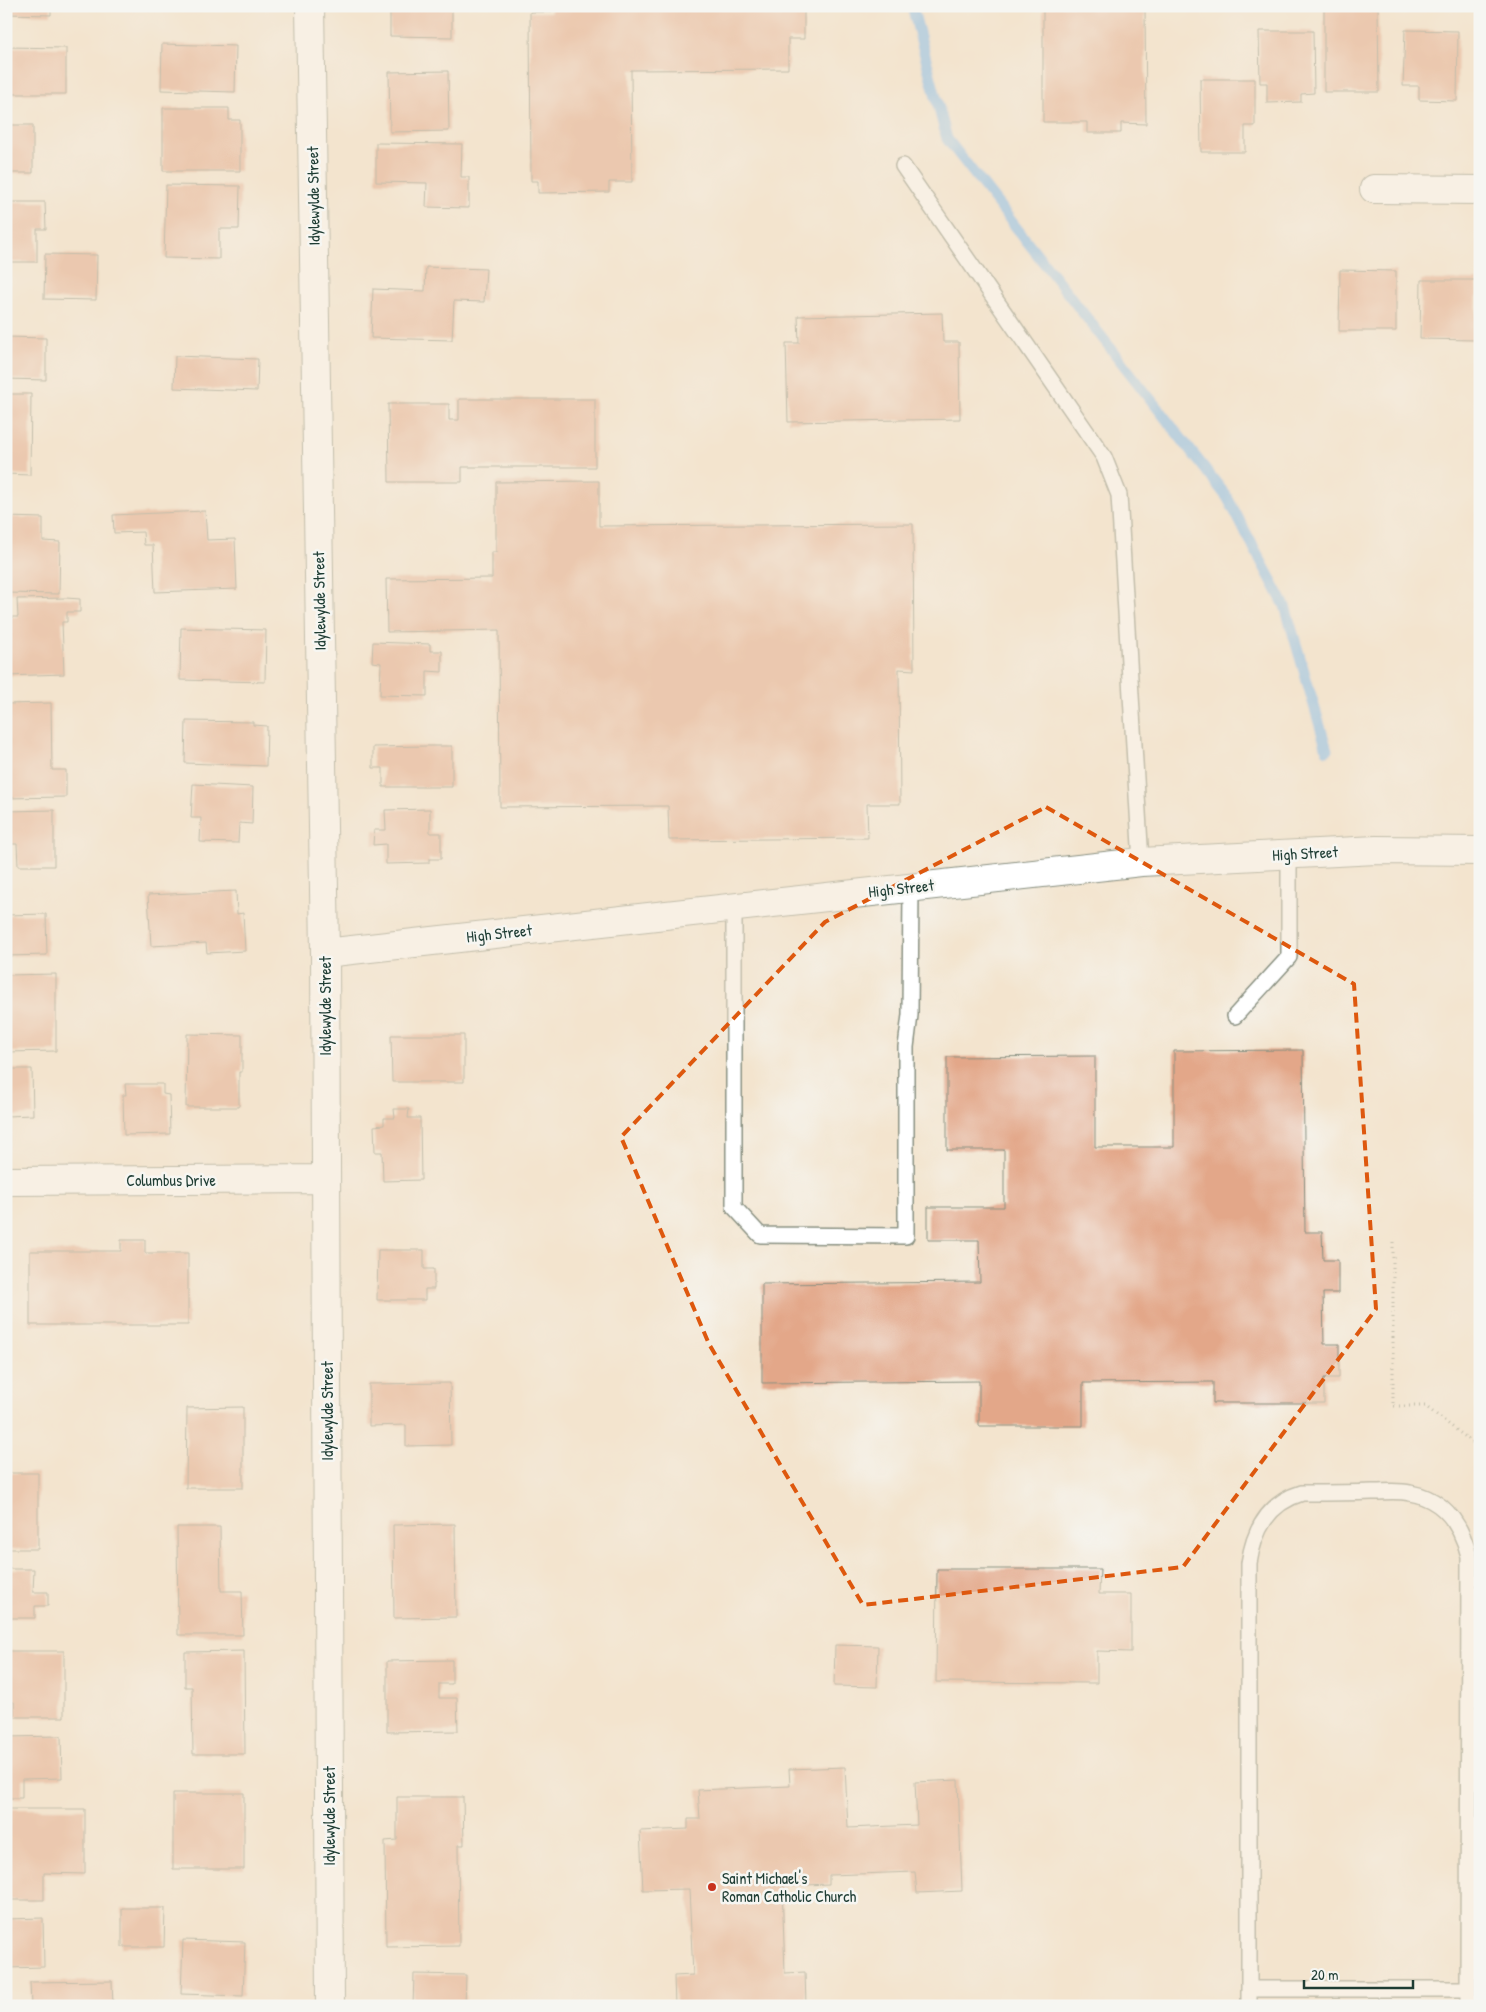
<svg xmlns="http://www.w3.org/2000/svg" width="1486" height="2012" font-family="'Patrick Hand',sans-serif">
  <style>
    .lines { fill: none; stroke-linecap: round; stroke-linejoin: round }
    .stream { stroke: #7bbaef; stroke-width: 11 }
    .building { fill: #e3a789 }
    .lane-casing { stroke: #899081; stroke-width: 18 }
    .street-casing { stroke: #899081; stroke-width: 30 }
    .path { stroke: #899081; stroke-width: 3; stroke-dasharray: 1 4; stroke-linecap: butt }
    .lane { stroke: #fff; stroke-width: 15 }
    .street { stroke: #fff; stroke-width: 28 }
    .marked { fill: none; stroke: #de580e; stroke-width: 4; stroke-dasharray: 10 6; stroke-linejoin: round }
    .poi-dot { fill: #c8321e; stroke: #f6f6f2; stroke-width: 2 }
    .labels { text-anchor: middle; stroke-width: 5; stroke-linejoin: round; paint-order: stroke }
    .street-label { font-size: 16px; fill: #1f3d34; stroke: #f6f6f2 }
    .poi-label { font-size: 16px; fill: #1f3d34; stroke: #f6f6f2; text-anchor: start }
  </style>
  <rect width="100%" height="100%" fill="#f6f6f2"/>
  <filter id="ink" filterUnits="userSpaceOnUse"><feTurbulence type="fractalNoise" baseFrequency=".02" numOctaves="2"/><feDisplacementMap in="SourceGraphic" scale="10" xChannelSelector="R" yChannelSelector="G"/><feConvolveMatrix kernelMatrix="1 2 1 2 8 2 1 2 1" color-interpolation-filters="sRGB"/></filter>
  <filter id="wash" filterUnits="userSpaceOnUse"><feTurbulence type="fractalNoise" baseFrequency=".0096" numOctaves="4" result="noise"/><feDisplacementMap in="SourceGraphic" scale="20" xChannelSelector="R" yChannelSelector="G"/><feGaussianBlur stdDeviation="1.12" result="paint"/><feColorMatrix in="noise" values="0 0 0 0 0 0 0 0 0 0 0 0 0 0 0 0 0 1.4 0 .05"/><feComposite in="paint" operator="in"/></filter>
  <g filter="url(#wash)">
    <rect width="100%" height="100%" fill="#f3e4ce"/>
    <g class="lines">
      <path class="stream" d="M912,6L947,139L1227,497L1285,606L1327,750"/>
    </g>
    <g id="blocks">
      <path class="building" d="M6,6H51V15L6,14Z
        M390,6H452V37L390,36Z
        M551,6H804V39H788V69L631,70L632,182H609V192L538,193V181H531L530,12H551Z
        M1043,6H1145L1146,124L1121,123V133H1087V122H1043Z
        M1324,6H1378L1379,92H1324Z
        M1405,30L1458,31L1457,101L1419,100V86H1403Z
        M1259,31H1313L1314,93L1301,94V102L1267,103V83H1260Z
        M162,44L236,46L235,92L161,90Z
        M6,47L66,48V94H6Z
        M448,71L449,131L390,132L389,72Z
        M1200,79H1255V126H1245V152H1201Z
        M163,108H229V120H240V171H163Z
        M6,125H33V173H6Z
        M376,143L462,144L461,177H469V208L426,207L427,183L376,182Z
        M166,185L240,186L239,229H219V259L164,258Z
        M6,202H45L46,229H37V262H6Z
        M45,254L97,255L96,300L44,299Z
        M426,267L486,269L484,302L454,301L452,340L371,338L373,289L425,291Z
        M1340,270L1396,271V331H1339Z
        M1421,280H1477L1476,340L1420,339Z
        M942,313L943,342H959L960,419L788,422L786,343H799L798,316Z
        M6,337L46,338V380L6,379Z
        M175,356L258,359L257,391L174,388Z
        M6,394H31L30,475L6,474Z
        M459,399H595V467H462V482H389L388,404H449V420H459Z
        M599,481V526L913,524L914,670L899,669L900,804H867L868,838L669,840L668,806L500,807L499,630L387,632L386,579L492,578V552H496V482Z
        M205,511L207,540L235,539L237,589L155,592L153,545H144L143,532L114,533L113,515Z
        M6,517L43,518V541L60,542L59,594L6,593Z
        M66,598L80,599V612H67V622H62L64,674L6,676V617H18L17,599Z
        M181,628L266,630L265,682L180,680Z
        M373,642L430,644V651H442V672L427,671V696L380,695L381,663L372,662Z
        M51,703L52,770H66V797L6,798V704Z
        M186,721L253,722V725L267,726L266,766L185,763Z
        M428,746H452V787H383V768H373V747Z
        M193,784L253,787L252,824L239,823L238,843L200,842L201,818H191Z
        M430,809V833H441V859H429V863L386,864V844L373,845L374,830H386L385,810Z
        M54,810V866H18L17,844H6V811Z
        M236,891L237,914L243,913L245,951L207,953L206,943L151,946L148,895Z
        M46,914L47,955L6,956V915Z
        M56,974V1051L6,1052V975Z
        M187,1034L242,1035V1072H239V1107H186Z
        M391,1035H464V1082H392Z
        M1303,1050L1305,1232H1322L1323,1260H1338V1293H1323L1324,1344H1339V1378H1324V1403H1213V1382L1083,1383V1426H979V1381L762,1383V1284L980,1282L979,1240H928V1207H1004V1150H947V1057L1095,1056V1147H1174V1051Z
        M6,1069H32L33,1115L6,1116Z
        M125,1084H163V1094L169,1095L170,1134L124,1135L123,1095H126Z
        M394,1109H409L408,1118H420L421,1180L383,1181L382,1152H375L374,1126L384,1125V1118H395Z
        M121,1240H145V1253H188V1325H30V1251H121Z
        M378,1250H424V1269H434V1289H425V1300H377Z
        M450,1383L451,1445L406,1446V1425L369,1426V1384Z
        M243,1407V1488H186L187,1408Z
        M6,1473H38V1549H6Z
        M455,1524L456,1617L394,1618L393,1525Z
        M177,1527H220L221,1591H242L243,1635H178Z
        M6,1569H34L33,1592H48V1606H35V1618H6Z
        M937,1569H1100L1099,1594H1131V1652L1097,1651V1683L936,1682Z
        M835,1645L878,1646L877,1687L834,1686Z
        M6,1651H64V1717H14V1702H6Z
        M244,1651L245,1754H193L192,1687H185V1652Z
        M452,1660V1684H439V1698H457L458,1731L387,1732V1661Z
        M61,1736L62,1778L22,1779V1798H6V1737Z
        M845,1767L848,1828L917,1825L915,1782L958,1780L962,1891L917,1893L915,1872L829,1875V1884L782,1886L785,1973L805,1972L806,2005L675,2006L674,1976L693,1975L689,1889L643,1890L640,1831L688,1829V1819H700L698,1790L790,1786L789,1769Z
        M173,1793H244V1869H173Z
        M397,1797H463L464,1845H458L459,1946L386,1947L385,1841L397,1840Z
        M6,1809H85V1874L44,1873V1900H6Z
        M122,1908H165L164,1947H122Z
        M43,1918L44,1967L6,1968V1919Z
        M183,1940L245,1942L243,1996L181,1994Z
        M414,1974L466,1975L465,2006H413Z
        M112,1981L113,2006H31L30,1982Z"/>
    </g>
  </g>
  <g filter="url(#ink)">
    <use href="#blocks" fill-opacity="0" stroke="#899081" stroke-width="1"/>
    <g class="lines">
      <defs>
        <path id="lane" d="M903,166L1104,457L1119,495L1141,862
          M734,907V1207L760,1235L906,1236V1047L910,1015L911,887
          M1235,1016L1289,957V854
          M1249,1989H1468
          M1249,2006V1563C1254,1530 1268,1503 1302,1493C1325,1493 1349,1493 1372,1492C1384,1492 1398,1490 1410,1493C1444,1499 1461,1524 1469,1556L1468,2006"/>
        <path id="street" d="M310,6L325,953L330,2006
          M1374,189L1480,190
          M325,953L1141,862L1376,850L1480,851
          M6,1181L324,1179L326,1191"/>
      </defs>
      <use href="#lane" class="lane-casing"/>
      <use href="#street" class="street-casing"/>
      <path class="path" d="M1393,1242V1406H1425L1480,1448"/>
      <use href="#lane" class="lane"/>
      <use href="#street" class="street"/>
    </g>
  </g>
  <path d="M0 0H1486V2012H0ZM1046,807L1354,984L1376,1309L1183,1567L863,1605L709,1344L621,1137L825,922Z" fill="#f3e4ce" fill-opacity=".55" fill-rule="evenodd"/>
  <path class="marked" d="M1046,807L1354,984L1376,1309L1183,1567L863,1605L709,1344L621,1137L825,922Z"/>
  <circle class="poi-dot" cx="712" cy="1887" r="5"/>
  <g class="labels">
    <g class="street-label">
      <text transform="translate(313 196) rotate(-91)" y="6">Idylewylde Street</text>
      <text transform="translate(319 601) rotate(-91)" y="6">Idylewylde Street</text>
      <text transform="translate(1305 853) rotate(-3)" y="6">High Street</text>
      <text transform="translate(901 888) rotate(-6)" y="6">High Street</text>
      <text transform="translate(499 933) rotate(-6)" y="6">High Street</text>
      <text transform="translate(325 1006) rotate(-90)" y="6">Idylewylde Street</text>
      <text x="171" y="1186">Columbus Drive</text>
      <text transform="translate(327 1411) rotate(-90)" y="6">Idylewylde Street</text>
      <text transform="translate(329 1816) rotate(-90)" y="6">Idylewylde Street</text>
    </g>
    <g class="poi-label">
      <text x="722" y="1884">Saint Michael's<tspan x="722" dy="18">Roman Catholic Church</tspan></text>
    </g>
  </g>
  <rect width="1486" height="2012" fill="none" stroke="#f6f6f2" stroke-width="25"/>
  <path d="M1304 1980v8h109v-8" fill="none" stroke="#1f3d34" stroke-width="2.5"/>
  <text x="1311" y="1980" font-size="15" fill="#1f3d34" stroke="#f6f6f2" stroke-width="4" paint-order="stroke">20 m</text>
</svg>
